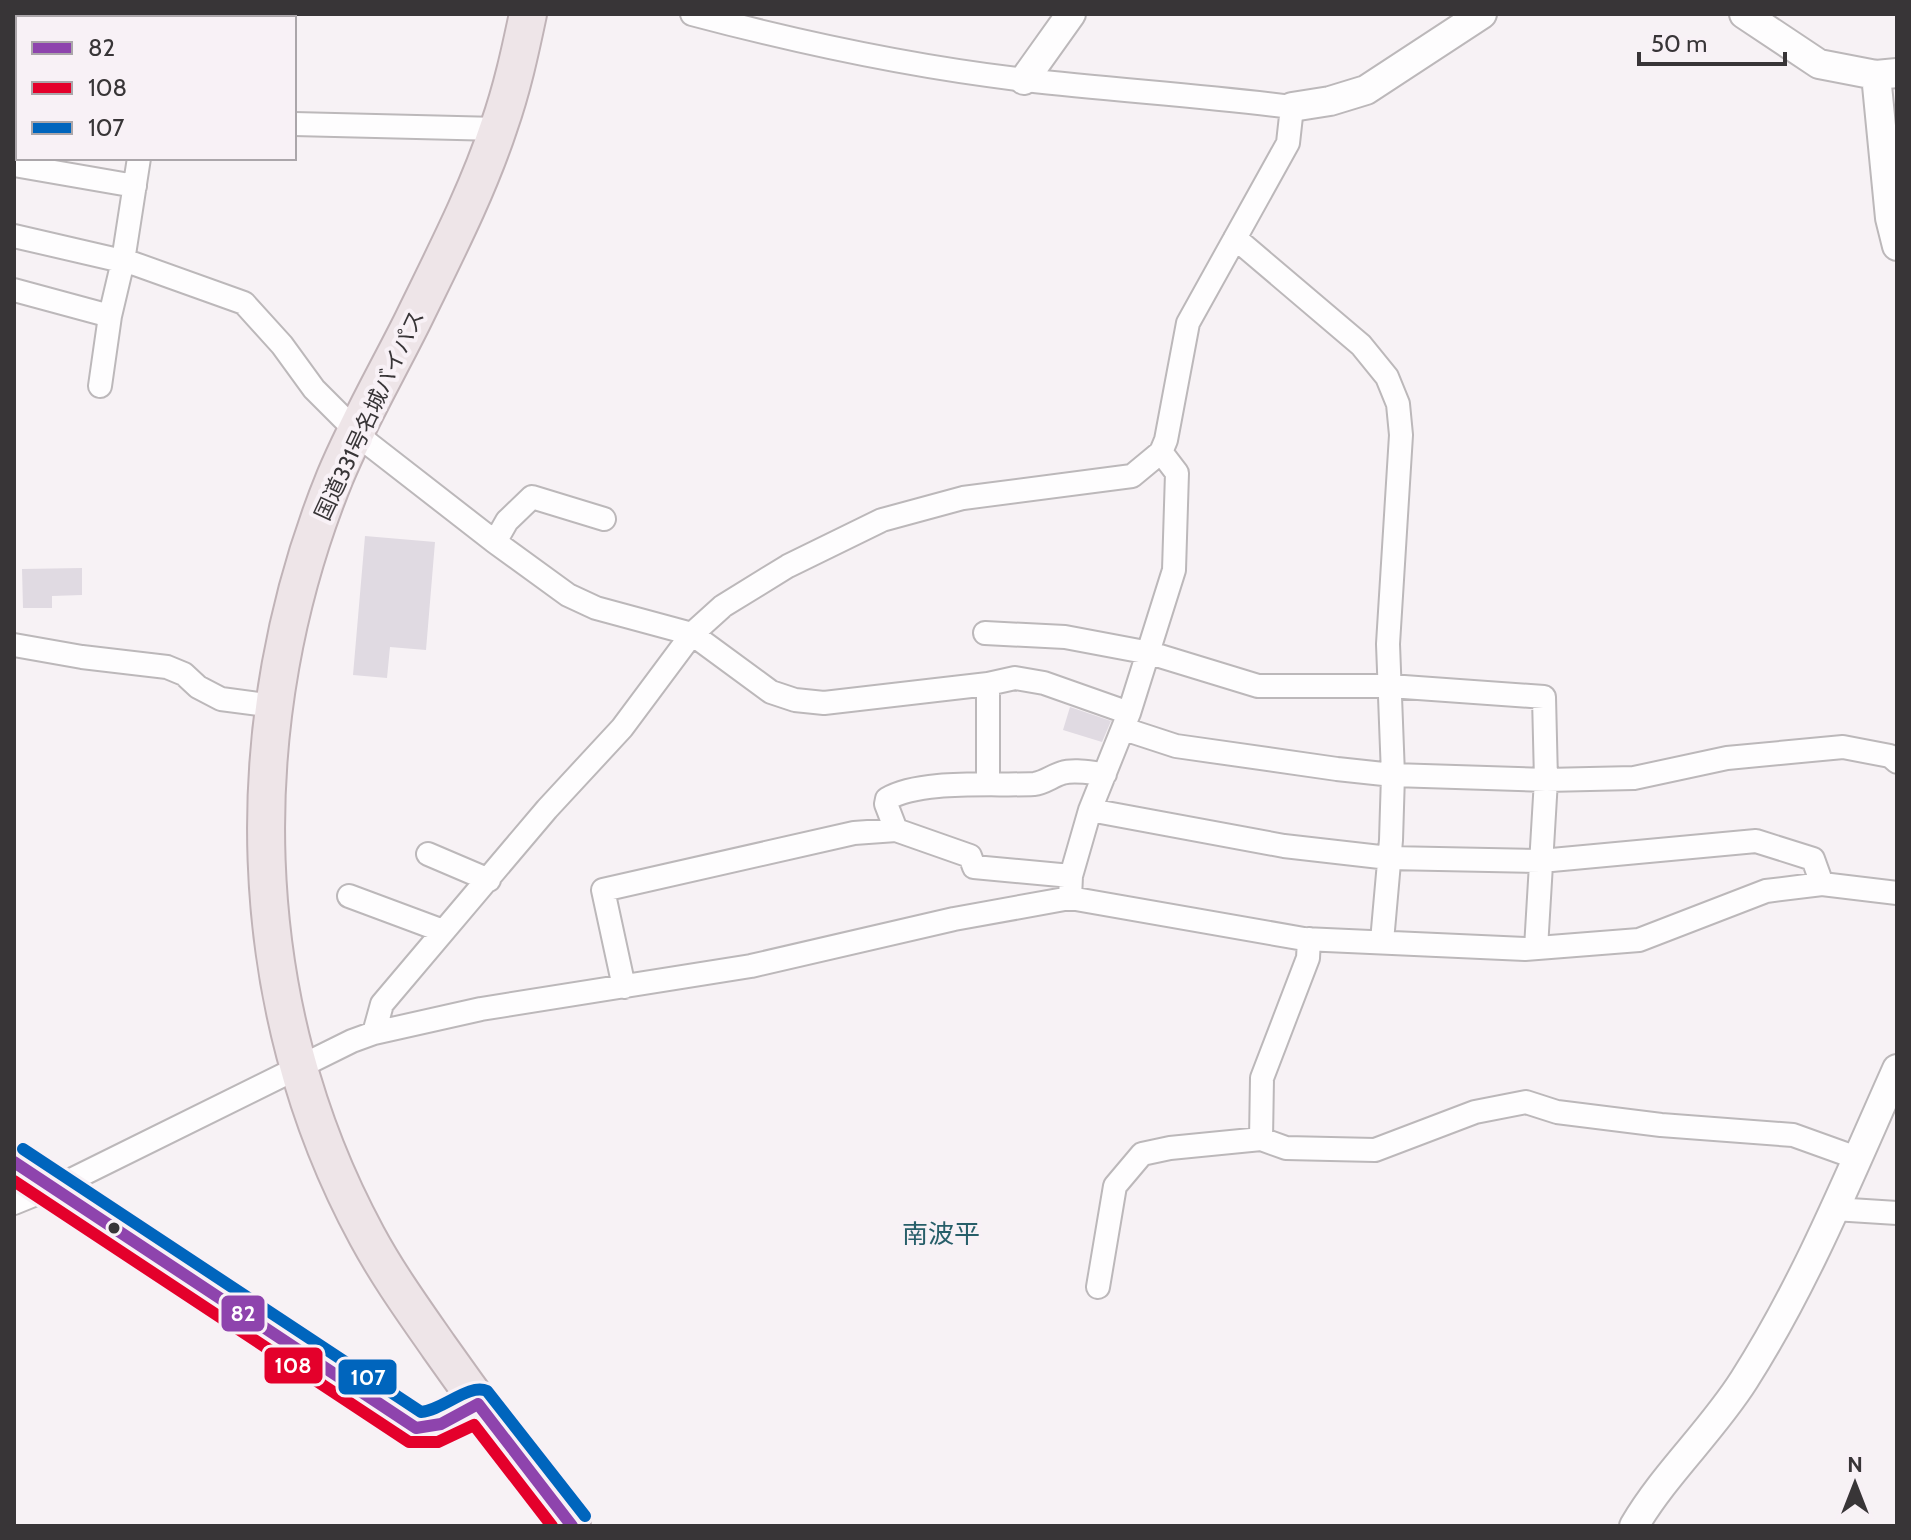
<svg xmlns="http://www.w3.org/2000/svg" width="1911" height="1540" font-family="Cabin,'Noto Sans JP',sans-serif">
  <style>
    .building { fill: #e0dae2 }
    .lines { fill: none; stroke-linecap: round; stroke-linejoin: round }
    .minor-casing { stroke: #bcb8ba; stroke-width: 26 }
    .tertiary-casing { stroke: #bcb8ba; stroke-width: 32 }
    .trunk-casing { stroke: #c0b3b7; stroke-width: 40 }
    .minor { stroke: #fefdfe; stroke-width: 22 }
    .tertiary { stroke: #fefdfe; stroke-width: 28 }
    .trunk { stroke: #eee5e8; stroke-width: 36 }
    .bus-1-casing { stroke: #f8f1f6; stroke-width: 18 }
    .bus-2-casing { stroke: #f8f1f6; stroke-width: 18 }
    .bus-3-casing { stroke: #f8f1f6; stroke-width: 18 }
    .bus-1 { stroke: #8e44ad; stroke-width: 12 }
    .bus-2 { stroke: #e4002b; stroke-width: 12 }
    .bus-3 { stroke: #0065bd; stroke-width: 12 }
    .bus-dot { fill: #383537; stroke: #f8f1f6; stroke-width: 3 }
    .labels { text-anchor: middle; stroke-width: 8; stroke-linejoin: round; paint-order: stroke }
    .street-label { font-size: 22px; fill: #383537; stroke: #f8f1f6 }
    .quarter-label { font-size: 26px; fill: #275e69; stroke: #f8f1f6 }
    .line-badge { stroke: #f8f1f6; stroke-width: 3 }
    .badge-label { font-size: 22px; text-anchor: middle; font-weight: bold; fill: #fff }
  </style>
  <rect width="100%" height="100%" fill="#f7f2f5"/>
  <path class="building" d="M365,536L435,542L426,650L390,647L387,678L353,675Z
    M82,568V595L52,596V608H23L22,569Z
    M1070,707L1111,721L1102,742L1063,730Z"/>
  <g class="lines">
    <defs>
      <path id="minor" d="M157,18V14
        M14,28H18
        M14,91L18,92
        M294,124L498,129
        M14,165L135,186
        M14,236L135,264L244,303L282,345L314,389L369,444L495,542L568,595L596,608L692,634L771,692L795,700L824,703L988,684L1015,678L1044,683L1129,713
        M1235,238L1361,345L1387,377L1398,404L1401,435L1388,644L1393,775L1391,840L1382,941
        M14,290L110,316L100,386
        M110,316L123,261L139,158
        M495,542L507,521L532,497L604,519
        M985,633L1065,637L1150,653L1258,686H1390L1544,697L1546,780L1536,948
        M14,645L82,657L167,667L184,674L198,687L221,699L273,706
        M988,684V784
        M1124,729L1176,746L1337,769L1393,775L1546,780L1634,778L1727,758L1843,747L1890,756L1897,762
        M1090,810L1284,846L1389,858L1541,861L1756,841L1813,859L1822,884
        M428,854L489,880
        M1071,876L974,867L970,856L896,830L886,804L887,799C921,779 994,786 1034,784C1044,783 1052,776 1062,773C1074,769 1092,773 1105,774
        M349,896L443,931
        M1070,898L1071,876L1090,810L1129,713L1174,570L1177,473L1161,452
        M624,987L603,890L854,833L896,830
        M374,1033L382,1004L547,809L622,728L692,634L723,606L788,566L882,520L963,498L1132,476L1161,452L1166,440L1188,323L1288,143L1292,107C1204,96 1114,90 1026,80C913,67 801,43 692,14
        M1261,1139L1262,1078L1308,958L1309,939
        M14,1203L73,1179L352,1041L374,1033L481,1009L751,966L954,919L1070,898L1304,939L1525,949L1639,940L1766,891L1822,884L1897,893
        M1834,1209L1897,1213
        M1098,1287L1115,1186L1142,1154L1170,1148L1261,1139L1286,1148L1375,1150L1475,1112L1526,1102L1557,1112L1661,1125L1793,1135L1857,1158"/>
      <path id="tertiary" d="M1744,14L1819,64L1876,75L1897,73
        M1876,75L1890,218L1897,246
        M1024,80L1071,14
        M1292,107L1330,101L1366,90L1482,14
        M14,1162L416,1428C441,1429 457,1417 478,1404
        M1634,1526C1665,1473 1711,1432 1744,1380C1806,1283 1850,1174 1897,1069"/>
      <path id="trunk" d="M528,14C520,52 512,89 499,126C477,193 443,258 412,322C386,374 357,424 335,477C236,720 241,1004 367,1236C388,1275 414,1311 439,1347C482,1408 526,1467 572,1526"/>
    </defs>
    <use href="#minor" class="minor-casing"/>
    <use href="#tertiary" class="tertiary-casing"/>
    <use href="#trunk" class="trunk-casing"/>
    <use href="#minor" class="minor"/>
    <use href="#tertiary" class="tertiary"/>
    <use href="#trunk" class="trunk"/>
    <defs>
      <path id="bus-1" d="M14,1162L416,1428L441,1424L478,1404
        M478,1404L572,1526"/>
      <path id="bus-2" d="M14,1181L409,1442H438L474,1425L552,1526"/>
      <path id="bus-3" d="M23,1149L421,1412C443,1410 469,1383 487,1391L585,1516"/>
    </defs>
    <use href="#bus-1" class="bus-1-casing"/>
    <use href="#bus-2" class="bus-2-casing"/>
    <use href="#bus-3" class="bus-3-casing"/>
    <use href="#bus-1" class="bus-1"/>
    <use href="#bus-2" class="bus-2"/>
    <use href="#bus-3" class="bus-3"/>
  </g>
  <circle class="bus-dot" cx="114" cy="1228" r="7"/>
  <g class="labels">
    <g class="street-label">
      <text transform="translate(369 415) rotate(-65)" y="8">国道331号名城バイパス</text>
    </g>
    <g class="quarter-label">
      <text x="941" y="1243">南波平</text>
    </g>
  </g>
  <g class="line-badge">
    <rect x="220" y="1294" width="46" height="39" rx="8" fill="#8e44ad"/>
    <rect x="263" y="1346" width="61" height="39" rx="8" fill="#e4002b"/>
    <rect x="337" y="1358" width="61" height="38" rx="8" fill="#0065bd"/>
  </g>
  <g class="badge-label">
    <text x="243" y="1321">82</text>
    <text x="293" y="1373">108</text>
    <text x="368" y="1385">107</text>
  </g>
  <rect width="1911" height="1540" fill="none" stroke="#383537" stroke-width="32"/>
  <rect x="16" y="16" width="280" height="144" fill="#f8f1f6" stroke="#aba6aa" stroke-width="2"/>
  <rect x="32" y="42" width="40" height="12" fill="#8e44ad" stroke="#aba6aa" stroke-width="2"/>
  <text x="88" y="56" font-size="24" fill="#383537">82</text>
  <rect x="32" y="82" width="40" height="12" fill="#e4002b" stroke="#aba6aa" stroke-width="2"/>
  <text x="88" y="96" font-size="24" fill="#383537">108</text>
  <rect x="32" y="122" width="40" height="12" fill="#0065bd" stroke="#aba6aa" stroke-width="2"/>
  <text x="88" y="136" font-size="24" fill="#383537">107</text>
  <g transform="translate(1855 1484)" stroke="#f8f1f6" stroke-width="6" paint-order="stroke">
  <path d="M0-6L14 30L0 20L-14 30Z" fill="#383537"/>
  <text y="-12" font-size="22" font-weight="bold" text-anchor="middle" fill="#383537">N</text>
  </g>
  <path d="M1639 52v12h146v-12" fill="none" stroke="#383537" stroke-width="4"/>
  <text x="1651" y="52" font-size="24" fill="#383537" stroke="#f8f1f6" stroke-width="6" paint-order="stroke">50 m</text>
</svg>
